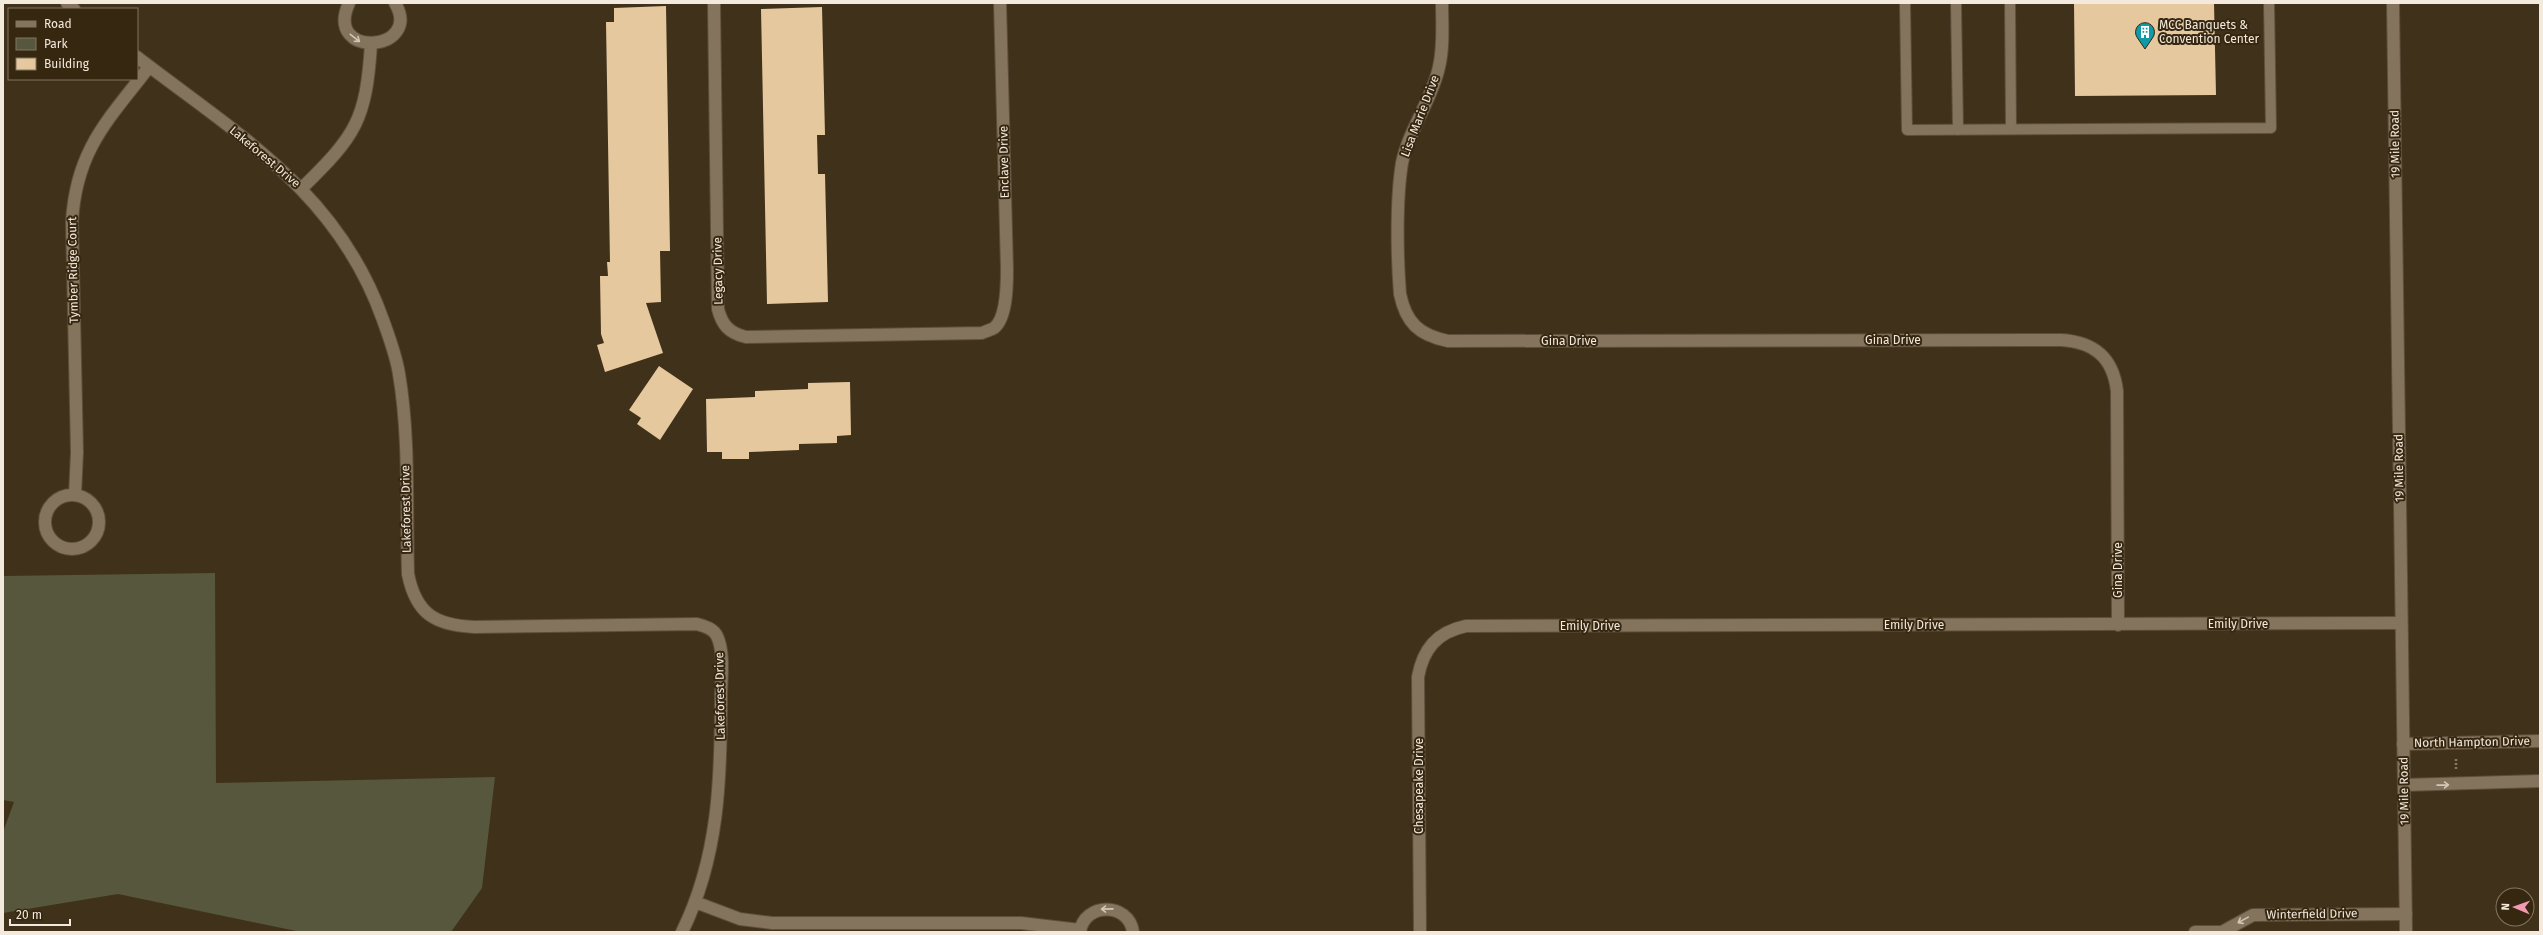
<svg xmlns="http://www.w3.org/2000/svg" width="2543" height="935" font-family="'Fira Sans',sans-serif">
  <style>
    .green { fill: #56573c }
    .building { fill: #e6c89e }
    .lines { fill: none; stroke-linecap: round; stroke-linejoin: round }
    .service-casing { stroke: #5c4f3c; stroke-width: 12 }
    .minor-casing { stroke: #5c4f3c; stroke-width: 14 }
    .secondary-casing { stroke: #5c4f3c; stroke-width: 14 }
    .path { stroke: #877a68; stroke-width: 2.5; stroke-dasharray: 2 2; stroke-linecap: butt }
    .service { stroke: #85745d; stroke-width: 10 }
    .minor { stroke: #85745d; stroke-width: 12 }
    .secondary { stroke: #85745d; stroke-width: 12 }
    .oneway { stroke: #d2c6b6 }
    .labels { text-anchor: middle; stroke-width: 4; stroke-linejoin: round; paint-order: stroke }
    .poi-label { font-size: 12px; fill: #f3e9dc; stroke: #362711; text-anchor: start }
    .street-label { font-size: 12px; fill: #f3e9dc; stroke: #362711 }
  </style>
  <rect width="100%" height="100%" fill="#40311b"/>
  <path class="green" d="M215,573L216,783L495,777L482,888L451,932H301L118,894L3,913V832L14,802L3,800V576Z"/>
  <path class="building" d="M2074,3H2214L2216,95L2075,96Z
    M666,6L670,251H660L661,302L646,303L663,353L605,372L597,345L604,343L601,334L600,276H608L607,262H610L606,22H614V8Z
    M822,7L825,135H817L818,174H825L828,302L767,304L761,9Z
    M659,366L693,389L660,440L637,424L641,418L629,410Z
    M850,382L851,435L837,436V443L799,444V450L749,452V459H722V452H707L706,399L755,397V391L808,389V383Z"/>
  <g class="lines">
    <defs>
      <path id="service" d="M1905,3L1907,130L2271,128L2269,3
        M1956,3L1958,130
        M2010,3L2011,129"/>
      <path id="minor" d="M67,3L74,9
        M349,3C323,60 424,52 395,3
        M714,3L718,309C722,325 729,333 746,337L982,333C986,331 991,330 994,328C1007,318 1007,284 1007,269L1000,3
        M1442,3C1442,24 1444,46 1439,67C1432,100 1409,129 1402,163C1396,199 1397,257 1400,294C1406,323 1419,335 1448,341L2061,340C2094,342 2113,357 2117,391L2118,625
        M137,57C238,135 338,192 383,320C389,337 396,355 399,374C410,439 406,508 408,574C416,614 435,625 474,627L697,624C704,626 713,628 717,636C725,653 721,679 721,697C721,778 719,857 682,932
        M302,188C356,135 366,121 371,44
        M75,495L77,452L72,222C76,150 108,120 149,67
        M45 522a27 27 0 1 1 54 0a27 27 0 1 1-54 0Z
        M2403,744L2540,741
        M2404,785L2540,781
        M695,902L740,919L772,923H1021L1080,930
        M1080,932C1084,902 1129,902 1133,932
        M1420,932L1418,677C1423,649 1437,632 1466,626L2401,623
        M2195,932H2222L2253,915L2406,914"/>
      <path id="secondary" d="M2393,3L2406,932"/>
    </defs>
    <use href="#service" class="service-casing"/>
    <use href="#minor" class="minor-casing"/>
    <use href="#secondary" class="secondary-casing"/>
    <path class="path" d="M2456,769V758"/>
    <use href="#service" class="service"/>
    <use href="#minor" class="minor"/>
    <use href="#secondary" class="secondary"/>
  </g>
  <defs><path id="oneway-shaft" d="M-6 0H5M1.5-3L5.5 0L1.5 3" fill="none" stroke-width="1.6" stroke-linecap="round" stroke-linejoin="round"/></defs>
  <g class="oneway">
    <use href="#oneway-shaft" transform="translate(355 38) rotate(38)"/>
    <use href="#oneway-shaft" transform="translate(2443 785) rotate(-1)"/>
    <use href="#oneway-shaft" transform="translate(1107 909) rotate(179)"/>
    <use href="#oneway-shaft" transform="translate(2243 920) rotate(151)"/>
  </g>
  <defs>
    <symbol id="building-pin" viewBox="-11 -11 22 30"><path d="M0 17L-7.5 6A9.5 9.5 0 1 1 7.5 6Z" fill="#0f9aa8" stroke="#362711"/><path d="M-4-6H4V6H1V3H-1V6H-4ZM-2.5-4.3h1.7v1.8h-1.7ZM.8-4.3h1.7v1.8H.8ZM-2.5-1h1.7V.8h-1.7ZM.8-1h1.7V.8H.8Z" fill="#fff"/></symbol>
  </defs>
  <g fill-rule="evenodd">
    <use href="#building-pin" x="2134" y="21" width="22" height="30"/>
  </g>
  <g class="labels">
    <g class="poi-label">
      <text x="2159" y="29">MCC Banquets &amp;<tspan x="2159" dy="14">Convention Center</tspan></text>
    </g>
    <g class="street-label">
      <text transform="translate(1420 116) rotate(-69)" y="4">Lisa Marie Drive</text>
      <text transform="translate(2395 144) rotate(-91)" y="4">19 Mile Road</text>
      <text transform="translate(265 157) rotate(40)" y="4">Lakeforest Drive</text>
      <text transform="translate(1004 162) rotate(-91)" y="4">Enclave Drive</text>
      <text transform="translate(73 270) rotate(-91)" y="4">Tymber Ridge Court</text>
      <text transform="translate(718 271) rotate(-91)" y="4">Legacy Drive</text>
      <text x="1893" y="344">Gina Drive</text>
      <text x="1569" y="345">Gina Drive</text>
      <text transform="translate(2399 468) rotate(-91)" y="4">19 Mile Road</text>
      <text transform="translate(406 509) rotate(-91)" y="4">Lakeforest Drive</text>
      <text transform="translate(2118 570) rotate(-90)" y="4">Gina Drive</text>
      <text x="2238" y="628">Emily Drive</text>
      <text x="1914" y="629">Emily Drive</text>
      <text x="1590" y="630">Emily Drive</text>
      <text transform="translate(720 696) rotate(-91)" y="4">Lakeforest Drive</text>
      <text transform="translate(2472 742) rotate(-1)" y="4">North Hampton Drive</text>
      <text transform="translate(1419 786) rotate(-90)" y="4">Chesapeake Drive</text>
      <text transform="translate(2404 791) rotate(-91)" y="4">19 Mile Road</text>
      <text transform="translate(2312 914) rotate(-1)" y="4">Winterfield Drive</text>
    </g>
  </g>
  <rect width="2543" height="935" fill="none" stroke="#f3e9dc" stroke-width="8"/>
  <rect x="8" y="8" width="130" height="72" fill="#362711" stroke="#827562"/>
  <rect x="16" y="21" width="20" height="6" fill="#85745d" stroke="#827562"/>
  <text x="44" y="28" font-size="12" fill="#f3e9dc">Road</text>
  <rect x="16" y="38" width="20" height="12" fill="#56573c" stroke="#827562"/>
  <text x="44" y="48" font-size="12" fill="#f3e9dc">Park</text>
  <rect x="16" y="58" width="20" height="12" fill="#e6c89e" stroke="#827562"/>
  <text x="44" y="68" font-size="12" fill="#f3e9dc">Building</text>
  <g transform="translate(2515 907) rotate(272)"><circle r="19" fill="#362711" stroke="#827562"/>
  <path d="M0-3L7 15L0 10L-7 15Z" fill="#f19ab1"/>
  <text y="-6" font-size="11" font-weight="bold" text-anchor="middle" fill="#f3e9dc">N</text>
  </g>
  <path d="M10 919v6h60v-6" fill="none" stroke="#f3e9dc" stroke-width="2"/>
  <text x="16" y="919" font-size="12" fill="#f3e9dc" stroke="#362711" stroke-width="3" paint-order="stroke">20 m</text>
</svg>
